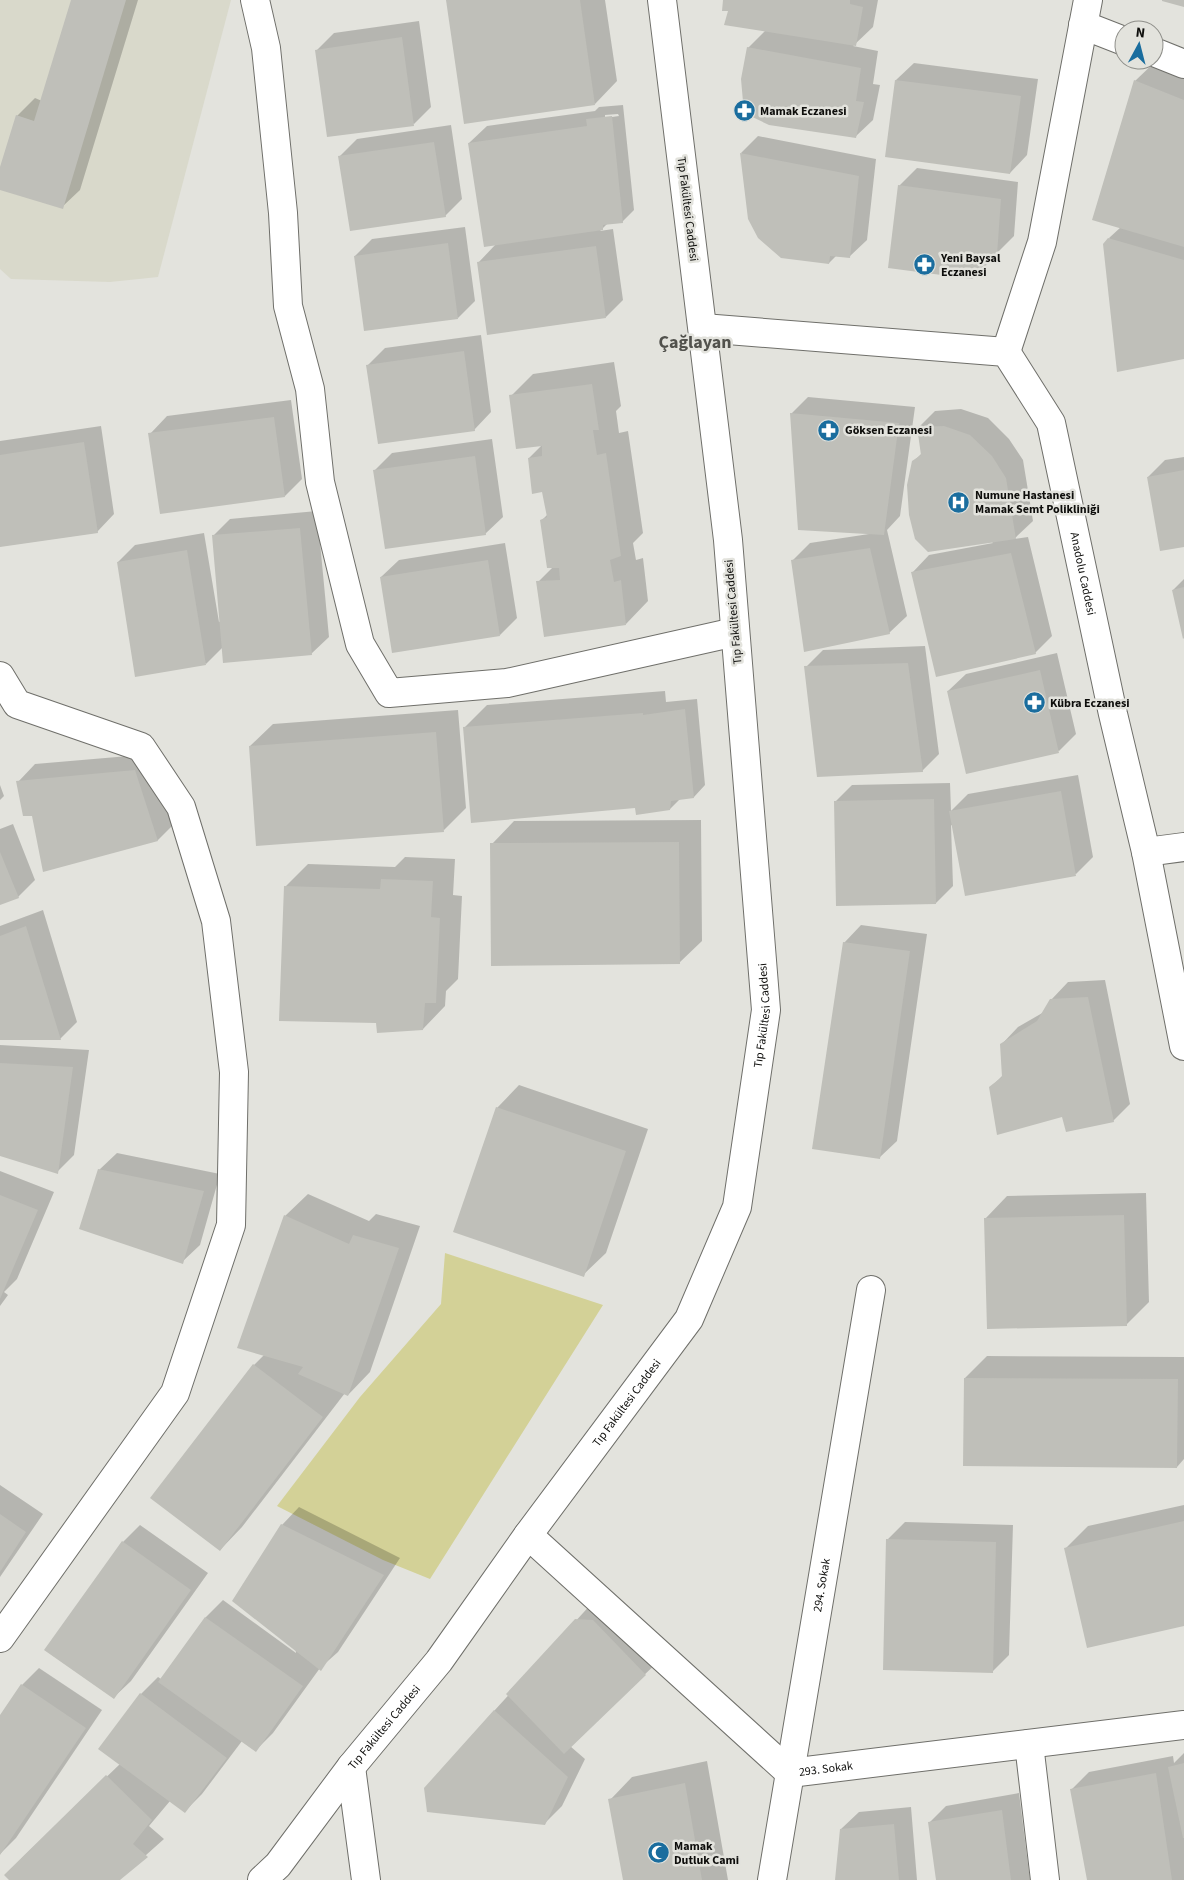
<svg xmlns="http://www.w3.org/2000/svg" width="1184" height="1880" font-family="'Source Sans 3',sans-serif">
  <style>
    .built { fill: #d9d9cb }
    .green { fill: #d3d197 }
    .shadow { fill: #0003; fill-rule: evenodd }
    .building { fill: #bfbfb9 }
    .lines { fill: none; stroke-linecap: round; stroke-linejoin: round }
    .street-casing { stroke: #6f6f6a; stroke-width: 30 }
    .secondary-casing { stroke: #6f6f6a; stroke-width: 30 }
    .street { stroke: #fff; stroke-width: 28 }
    .secondary { stroke: #fff; stroke-width: 28 }
    .labels { text-anchor: middle; stroke-width: 5; stroke-linejoin: round; paint-order: stroke }
    .poi-label { font-size: 12px; font-weight: bold; fill: #0e0e0c; stroke: #e3e3dd; text-anchor: start }
    .street-label { font-size: 12px; fill: #0e0e0c; stroke: #e3e3dd }
    .district-label { font-size: 18px; font-weight: bold; fill: #51514c; stroke: #e3e3dd }
  </style>
  <rect width="100%" height="100%" fill="#e3e3dd"/>
  <path class="built" d="M0,0H231L158,277L110,282L11,279L0,269Z"/>
  <path class="green" d="M445,1253L603,1305L430,1579L383,1560L277,1506L360,1397L441,1304Z"/>
  <path class="shadow" d="M72,0H138L80,190L62,207L0,188V172L17,116L35,98L42,101Z
    M447,0H605L617,81L595,104Z
    M724,0H878L873,27L853,46L878,51L873,84L880,85L873,120L855,137L748,48L766,30L730,10Z
    M419,21L431,107L414,124L317,50L334,33Z
    M1158,59L1184,69V358L1109,238L1121,227L1135,81Z
    M914,63L1038,79L1027,155L1010,173L887,156L896,80Z
    M623,105L634,210L622,222L608,223L600,231L613,229L623,300L606,317L478,263L496,244L469,143L487,126L595,111L599,107ZM618,114L619,116L605,118V115Z
    M451,125L462,199L445,216L340,156L357,139Z
    M758,136L876,159L867,240L849,257L836,256L829,263L741,153Z
    M917,168L1018,182L1014,236L972,278L899,186Z
    M465,227L475,301L458,318L355,256L372,239Z
    M481,335L491,412L474,430L368,365L385,348Z
    M614,362L621,406L616,411L619,433L628,431L643,533L633,543L636,560L643,558L648,601L626,624L538,582L553,567L542,520L548,514L543,491L529,458L542,445L511,396L533,374Z
    M808,397L915,407L900,516L887,530L907,616L889,633L793,560L810,543L869,534L791,414Z
    M291,400L302,479L285,496L150,434L167,416Z
    M961,409L988,418L1009,439L1023,460L1033,521L1014,539L1028,537L1052,636L1035,653L912,573L929,555L993,543L913,462L922,453L918,428L935,411Z
    M101,426L114,514L97,532L0,546V441Z
    M492,439L503,517L485,534L375,470L392,453Z
    M1184,457V546L1148,477L1165,460Z
    M317,511L329,637L311,654L223,647L206,664L118,562L135,545L204,533L219,622L221,621L213,536L230,519Z
    M505,543L517,618L500,635L381,577L399,560Z
    M1184,579V636L1173,590Z
    M925,646L939,754L922,771L806,667L823,650Z
    M1057,653L1076,734L1059,751L948,691L966,674Z
    M665,691L666,702L697,699L705,785L694,797L681,798L670,809L636,808L464,728L487,705Z
    M458,710L466,808L444,830L250,746L273,724Z
    M152,754L175,823L158,840L44,870L33,814L18,782L35,764Z
    M1078,775L1093,857L1076,874L951,825L953,886L936,903L835,802L852,785L950,783L951,811L968,794Z
    M0,785L4,796L0,800Z
    M701,820L702,941L679,963L492,844L514,821Z
    M13,824L35,880L18,897L0,904V829Z
    M405,857L455,859L453,895L462,896L458,979L446,991L445,1006L423,1029L377,1021L285,887L308,864L395,867Z
    M43,910L77,1022L60,1039H0V926Z
    M861,925L927,934L897,1141L879,1158L844,943Z
    M1105,980L1130,1104L1113,1121L1063,1115L991,1087L1003,1075L1001,1045L1018,1027L1044,1012L1051,1000L1068,982Z
    M0,1045L89,1050L74,1155L57,1172L0,1155Z
    M519,1085L648,1129L606,1253L583,1275L497,1108Z
    M117,1153L220,1174L200,1245L182,1262L99,1170Z
    M0,1171L54,1192L17,1279L4,1292L8,1295L0,1306Z
    M1146,1193L1149,1302L1126,1325L985,1219L1007,1196Z
    M308,1194L369,1221L376,1214L420,1226L370,1372L348,1395L345,1393L242,1527L220,1550L254,1365L264,1355L285,1216Z
    M987,1356L1184,1357V1459L1177,1467L965,1378Z
    M0,1485L43,1514L0,1577Z
    M1184,1505V1625L1065,1549L1088,1526Z
    M299,1507L400,1558L338,1652L320,1668L273,1733L256,1750L242,1741L202,1794L185,1811L170,1801L149,1826L164,1839L118,1880H11L22,1858L120,1764L141,1694L158,1677L161,1679L206,1617L223,1600L296,1653L282,1525Z
    M905,1522L1013,1525L1009,1655L992,1672L888,1539Z
    M140,1525L208,1573L131,1681L113,1698L123,1542Z
    M593,1602L663,1657L570,1746L585,1759L562,1806L544,1824L494,1711Z
    M39,1668L102,1710L16,1838L0,1854V1718L22,1685Z
    M1184,1753V1880H1088L1072,1789L1089,1772L1173,1756L1174,1763Z
    M707,1761L728,1880H624L610,1800L632,1777Z
    M1019,1793L1030,1880H937L929,1823L946,1806Z
    M911,1807L917,1880H836L841,1829L859,1812Z"/>
  <path class="building" d="M71,0H126L63,209L0,190V167L16,115L34,121Z
    M446,0H580L595,105L464,124Z
    M723,0H850V4L863,7L856,46L724,25L728,11H722Z
    M1162,0H1184V7L1162,1Z
    M402,37L414,126L327,137L315,50Z
    M747,47L861,68L856,101L864,102L856,138L769,125L744,113L741,79Z
    M895,80L1021,96L1010,174L885,157Z
    M1134,80L1184,100V247L1092,220Z
    M612,116L623,223L603,225V230L484,247L468,143L587,126L586,119Z
    M434,142L446,217L350,231L338,156Z
    M740,153L859,176L850,258L830,256L829,264L781,258L758,238L748,219Z
    M898,185L1001,199L997,255L972,279L888,268Z
    M1108,238L1184,260V359L1117,372L1103,244Z
    M448,243L458,319L364,331L354,256Z
    M596,246L606,318L487,335L477,262Z
    M464,351L475,431L378,444L366,365Z
    M592,384L599,430H593L597,455L606,453L621,556L610,560L614,582L621,580L626,625L544,637L536,581L560,580L559,568H547L540,520L547,517L542,492L532,494L528,458L542,456V446L516,449L509,395Z
    M790,413L899,423L884,535L798,530Z
    M274,417L285,497L160,514L148,433Z
    M944,426L970,435L992,456L1006,478L1016,539L928,552L915,539L909,515L907,485L912,461L921,455L917,427Z
    M84,442L98,533L0,547V455Z
    M475,456L486,535L385,549L373,470Z
    M1184,470V547L1160,551L1147,477Z
    M300,528L312,655L223,663L212,535Z
    M870,548L890,634L804,652L791,560Z
    M187,550L206,665L135,677L117,562Z
    M1011,553L1036,654L936,677L911,572Z
    M488,560L500,636L392,653L380,577Z
    M1184,587V638L1183,639L1172,590Z
    M908,663L923,772L817,777L804,666Z
    M1040,670L1059,753L966,774L947,691Z
    M685,709L694,798L671,801L670,810L636,815L635,808L471,823L463,727L643,713V715Z
    M436,732L444,832L256,846L249,746Z
    M135,770L158,841L43,872L32,816H23L16,781Z
    M1061,791L1076,876L965,896L949,811Z
    M934,799L936,904L836,906L834,801Z
    M679,842L680,964L491,966L490,843Z
    M0,852L19,898L0,905Z
    M381,879L433,881L431,917L440,918L436,1003H425L423,1030L377,1033L376,1023L279,1021L284,886L380,889Z
    M26,926L61,1040H0V936Z
    M843,942L910,951L880,1159L812,1149Z
    M1088,997L1114,1122L1066,1132L1062,1117L997,1135L989,1087L1002,1077L1000,1044L1037,1021L1050,999Z
    M0,1063L73,1067L58,1174L0,1156Z
    M496,1107L626,1151L584,1277L453,1232Z
    M98,1169L204,1191L183,1264L79,1229Z
    M0,1195L38,1210L0,1299Z
    M284,1215L349,1244L353,1235L399,1248L348,1396L298,1374L303,1367L237,1348Z
    M1124,1215L1127,1326L987,1329L984,1218Z
    M253,1364L323,1417L220,1551L150,1498Z
    M964,1378L1178,1379L1177,1468L963,1466Z
    M0,1514L26,1532L0,1572Z
    M1184,1521V1626L1087,1648L1064,1548Z
    M281,1524L384,1575L321,1671L232,1601Z
    M886,1539L996,1542L993,1673L883,1670Z
    M122,1541L191,1590L114,1699L44,1650Z
    M205,1617L303,1686L256,1752L158,1682Z
    M575,1619L593,1620L646,1675L564,1754L506,1694Z
    M21,1684L86,1728L0,1855V1715Z
    M140,1693L227,1758L185,1813L98,1749Z
    M494,1710L568,1777L545,1825L427,1812L424,1788Z
    M1184,1763V1838H1183L1168,1767Z
    M1156,1773L1172,1880H1087L1070,1789Z
    M106,1775L152,1820L133,1844L148,1857L120,1880H9L4,1875Z
    M685,1783L702,1880H623L608,1799Z
    M1002,1810L1011,1880H936L928,1822Z
    M894,1824L899,1880H835L840,1829Z"/>
  <g class="lines">
    <defs>
      <g id="street">
        <path d="M255,0L266,48L283,213L288,306L310,389L320,482L360,644L389,693L507,683L735,632"/>
        <path d="M1083,25L1124,41"/>
        <path d="M1154,52L1184,64"/>
        <path d="M1006,352L1042,242L1088,0"/>
        <path d="M0,676L17,704L141,747L181,807L216,921L234,1072L231,1225L175,1393L0,1638"/>
        <path d="M1146,852L1184,847"/>
        <path id="s1" d="M528,1535L790,1773L1184,1725"/>
        <path d="M1029,1744L1045,1880"/>
        <path d="M351,1767L366,1880"/>
        <path id="s2" d="M772,1880L871,1290"/>
      </g>
      <g id="secondary">
        <path id="s3" d="M703,328L1006,352L1051,423L1113,714L1146,852L1184,1046"/>
        <path id="s4" d="M262,1880L278,1865L351,1767L439,1661L528,1535L689,1319L737,1207L766,1010L728,540L662,0"/>
      </g>
    </defs>
    <use href="#street" class="street-casing"/>
    <use href="#secondary" class="secondary-casing"/>
    <use href="#street" class="street"/>
    <use href="#secondary" class="secondary"/>
  </g>
  <defs>
    <symbol id="pharmacy-disc" viewBox="-11 -11 22 22"><circle r="9.5" fill="#1a6d9e" stroke="#e3e3dd"/><path d="M-2-6h4v4h4v4h-4v4h-4v-4h-4v-4h4Z" fill="#fff"/></symbol>
    <symbol id="hospital-disc" viewBox="-11 -11 22 22"><circle r="9.5" fill="#1a6d9e" stroke="#e3e3dd"/><path d="M-5-5h3v3.5h4V-5h3V5h-3V1.5h-4V5h-3Z" fill="#fff"/></symbol>
    <symbol id="mosque-disc" viewBox="-11 -11 22 22"><circle r="9.5" fill="#1a6d9e" stroke="#e3e3dd"/><path d="M3.5-4.9A6 6 0 1 0 3.5 4.9A5 5 0 1 1 3.5-4.9Z" fill="#fff"/></symbol>
  </defs>
  <g fill-rule="evenodd">
    <use href="#pharmacy-disc" x="732" y="98" width="25" height="25"/>
    <use href="#pharmacy-disc" x="912" y="252" width="25" height="25"/>
    <use href="#pharmacy-disc" x="816" y="418" width="25" height="25"/>
    <use href="#hospital-disc" x="946" y="490" width="25" height="25"/>
    <use href="#pharmacy-disc" x="1022" y="690" width="25" height="25"/>
    <use href="#mosque-disc" x="646" y="1840" width="25" height="25"/>
  </g>
  <g class="labels">
    <g class="poi-label">
      <text x="760" y="115">Mamak Eczanesi</text>
      <text x="941" y="262">Yeni Baysal<tspan x="941" dy="14">Eczanesi</tspan></text>
      <text x="845" y="434">Göksen Eczanesi</text>
      <text x="975" y="499">Numune Hastanesi<tspan x="975" dy="14">Mamak Semt Polikliniği</tspan></text>
      <text x="1050" y="707">Kübra Eczanesi</text>
      <text x="674" y="1850">Mamak<tspan x="674" dy="14">Dutluk Cami</tspan></text>
    </g>
    <g class="street-label">
      <text transform="translate(688 209) rotate(83)" y="4">Tıp Fakültesi Caddesi</text>
      <text dy="4" stroke="none"><textPath href="#s3" startOffset="542">Anadolu Caddesi</textPath></text>
      <text transform="translate(733 612) rotate(-95)" y="4">Tıp Fakültesi Caddesi</text>
      <text dy="4" stroke="none"><textPath href="#s4" startOffset="1021">Tıp Fakültesi Caddesi</textPath></text>
      <text dy="4" stroke="none"><textPath href="#s4" startOffset="601">Tıp Fakültesi Caddesi</textPath></text>
      <text dy="4" stroke="none"><textPath href="#s2" startOffset="299">294. Sokak</textPath></text>
      <text dy="4" stroke="none"><textPath href="#s4" startOffset="196">Tıp Fakültesi Caddesi</textPath></text>
      <text dy="4" stroke="none"><textPath href="#s1" startOffset="390">293. Sokak</textPath></text>
    </g>
    <g class="district-label">
      <text x="695" y="348">Çağlayan</text>
    </g>
  </g>
  <g transform="translate(1139 45) rotate(7)"><circle r="24" fill="#e3e3dd" stroke="#8e8e89"/>
  <path d="M0-4L9 19L0 12L-9 19Z" fill="#1a6d9e"/>
  <text y="-8" font-size="14" font-weight="bold" text-anchor="middle" fill="#0e0e0c">N</text>
  </g>
</svg>
